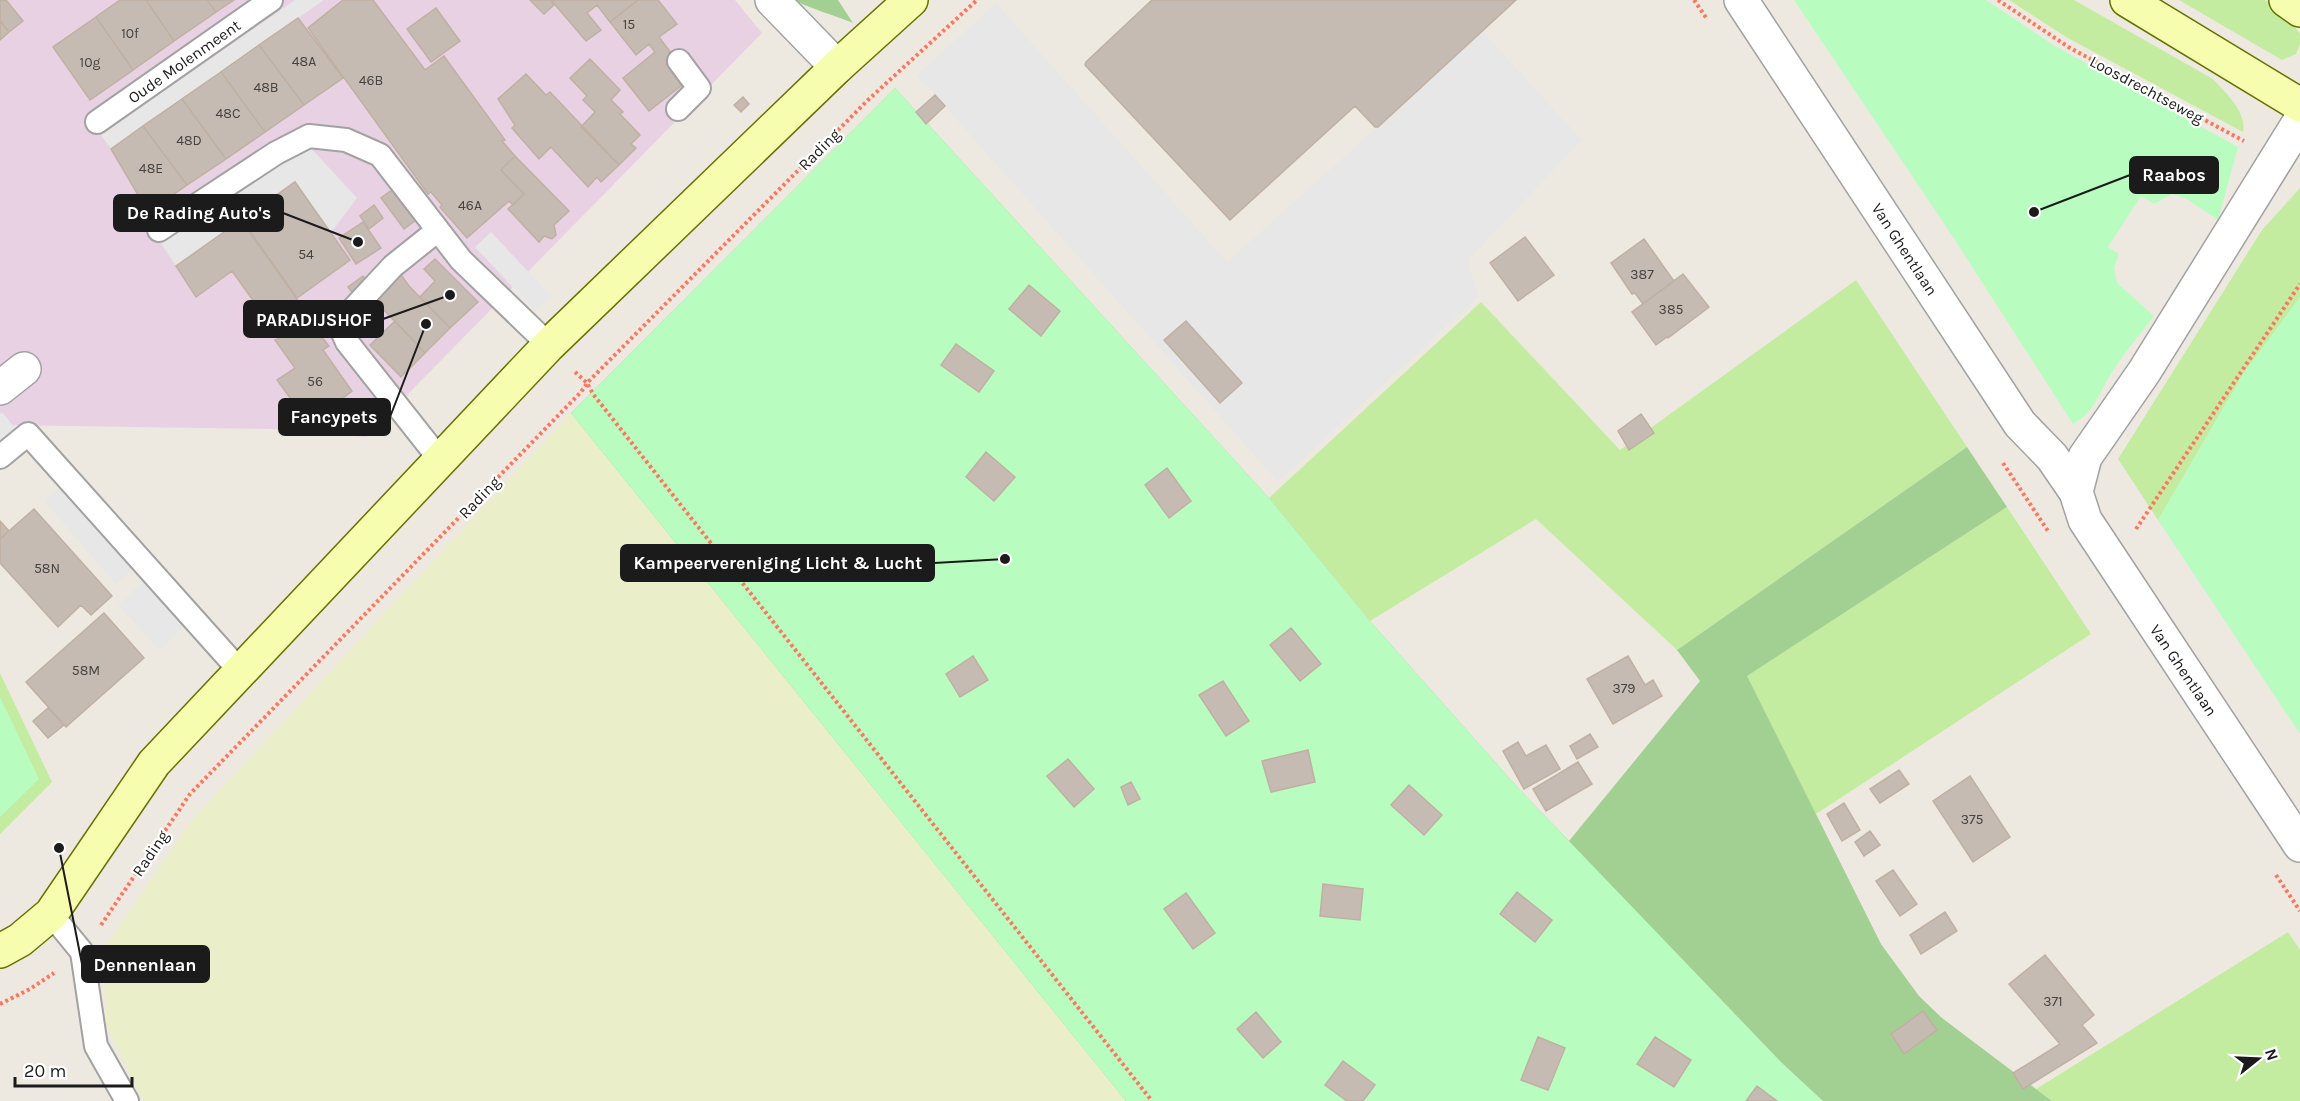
<svg xmlns="http://www.w3.org/2000/svg" width="2300" height="1101" font-family="Karla,sans-serif">
  <style>
    .industrial { fill: #e7d1e2 }
    .farmland { fill: #eaeec9 }
    .grass { fill: #c4eca1 }
    .forest { fill: #a2d092 }
    .park { fill: #b8fcc0 }
    .parking { fill: #e7e7e7 }
    .building { fill: #c5bbb3; stroke: #c0b0a1; stroke-width: 1.5 }
    .lines { fill: none; stroke-linecap: round; stroke-linejoin: round }
    .lane-casing { stroke: #a2a2a2; stroke-width: 26 }
    .street-casing { stroke: #a2a2a2; stroke-width: 36 }
    .secondary-casing { stroke: #647400; stroke-width: 36 }
    .path { stroke: #ff755f; stroke-width: 4; stroke-dasharray: 3 3; stroke-linecap: butt }
    .lane { stroke: #fff; stroke-width: 22 }
    .street { stroke: #fff; stroke-width: 33 }
    .secondary { stroke: #f6fdae; stroke-width: 33 }
    .labels { text-anchor: middle; stroke-width: 4.5; stroke-linejoin: round; paint-order: stroke }
    .number-label { font-size: 14px; fill: #464341 }
    .street-label { font-size: 16px; fill: #1b1b1b; stroke: #fff }
    .leader { fill: none; stroke: #1b1b1b; stroke-width: 2 }
    .callout-dot { fill: #1b1b1b; stroke: #fff; stroke-width: 2 }
    .callout { fill: #1b1b1b; stroke: #1b1b1b; stroke-width: 2 }
    .callout-label { font-size: 18px; text-anchor: middle; font-weight: bold; fill: #fff }
  </style>
  <rect width="100%" height="100%" fill="#eee9e0"/>
  <path class="industrial" d="M0,0H735L762,33L366,437L273,429L0,425Z"/>
  <path class="farmland" d="M571,413L1126,1101H143L106,1024L103,950L191,821Z"/>
  <path class="grass" d="M2009,0H2074L2213,79C2226,93 2247,112 2243,132L2066,37Z
    M2179,0H2265L2285,13L2300,34V44L2296,54L2282,60Z
    M2300,188V675L2245,371L2158,520L2118,459L2262,230Z
    M1856,280L1967,447L1677,650L1536,519L1370,621L1269,498L1481,302L1620,450Z
    M2007,507L2091,634L1816,814L1746,676Z
    M0,673L52,782L0,834Z
    M2288,932L2300,950V1101H2052L2036,1089Z"/>
  <path class="forest" d="M793,0H838L853,23C833,15 812,9 793,0Z
    M895,88L1269,498L1370,621L1519,789L1569,841L1700,681L1677,650L1967,447L2007,507L1747,676L1881,944L1919,996L1942,1018L2052,1101H1126L571,413Z"/>
  <path class="park" d="M1794,0H1986L2055,46L2238,147L2218,220L2187,199L2172,194L2154,204L2141,196L2108,247L2119,254L2114,268L2117,283L2154,316C2139,336 2122,355 2109,377C2097,397 2095,411 2073,424L1953,237Z
    M895,88L1269,498L1370,621L1519,789L1782,1063L1823,1101H1126L571,413Z
    M2300,297V734L2158,520L2245,371Z
    M0,697L39,779L0,817Z"/>
  <path class="parking" d="M295,0H324L111,149L101,135Z
    M996,3L1227,262L1483,32L1582,140L1468,260L1478,297L1278,482L917,75Z
    M308,145L357,198L330,234L295,180L176,266L160,242Z
    M491,232L551,296L535,311L475,247Z
    M2,412L18,432L0,447V414Z
    M61,486L133,569L116,584L44,501Z
    M144,581L186,625L159,650L118,605Z"/>
  <path class="building" d="M0,0H6L23,21L9,32L0,21Z
    M120,0H146L174,41L133,70L96,17Z
    M146,0H207L216,12L174,41Z
    M207,0H234L216,12Z
    M343,0H373L425,70L444,56L505,140L502,141L515,156L501,170L524,194L513,205L509,201L467,238L440,207L442,205L431,192L428,194L308,28Z
    M530,0H550L554,5L544,14Z
    M551,0H638L610,22L597,5L587,13L601,30L586,41Z
    M638,0H658L677,24L659,37L674,57L666,64L682,85L649,111L623,78L655,52L649,44L636,55L610,22Z
    M1152,0H1516L1378,127H1375L1355,106L1230,220L1085,65L1086,62Z
    M436,8L460,41L431,62L407,29Z
    M96,17L133,70L90,100L53,47Z
    M298,18L343,78L304,105L259,45Z
    M0,21L9,32L0,40Z
    M259,45L304,105L265,132L221,72Z
    M590,59L620,90L611,100L623,112L620,114L640,135L631,144L636,148L619,165L581,127L595,112L583,100L587,96L570,78Z
    M221,72L265,132L226,159L182,99Z
    M526,74L546,95L550,92L619,165L601,182L597,177L588,187L551,147L539,159L512,128L515,125L498,99Z
    M935,95L945,106L926,124L916,112Z
    M743,97L749,104L741,112L734,105Z
    M182,99L226,159L187,185L143,126Z
    M143,126L187,185L148,212L111,149Z
    M515,156L569,211L554,225L556,235L552,239L544,236L539,242L508,209L524,194L501,170Z
    M295,182L350,260L297,298L242,220Z
    M396,187L420,217L404,229L381,198Z
    M374,205L383,218L369,229L360,216Z
    M241,220L309,316L307,318L329,346L323,350L352,391L309,424L277,380L295,368L275,340L278,339L273,333L275,331L232,271L196,297L176,266Z
    M363,222L381,248L356,264L339,238Z
    M1525,237L1554,275L1518,301L1490,263Z
    M1644,239L1674,281L1643,304L1635,293L1632,294L1611,263Z
    M435,259L478,302L450,328L420,297L435,281L424,269Z
    M399,272L409,286L450,328L425,353L384,310L375,296Z
    M1683,274L1709,307L1668,338L1667,337L1656,345L1632,312Z
    M363,276L370,288L356,298L348,287Z
    M1029,285L1060,311L1041,336L1009,309Z
    M395,321L425,353L401,377L370,345Z
    M1186,321L1242,383L1220,403L1164,340Z
    M956,344L994,371L979,392L941,365Z
    M1641,414L1654,433L1629,450L1618,431Z
    M986,452L1015,477L994,501L966,477Z
    M1167,468L1191,501L1169,518L1145,485Z
    M34,509L112,596L91,615L81,605L58,627L0,563V539Z
    M0,521L9,531L0,539Z
    M104,613L144,658L66,727L26,682Z
    M1291,628L1321,664L1300,681L1270,645Z
    M973,656L988,680L960,697L946,674Z
    M1628,656L1645,685L1653,680L1662,696L1613,724L1587,679Z
    M1223,681L1249,721L1226,736L1199,695Z
    M48,708L64,725L48,738L33,721Z
    M1590,734L1598,747L1577,759L1570,746Z
    M1518,742L1526,756L1546,745L1560,769L1524,789L1503,751Z
    M1308,750L1315,782L1271,792L1262,761Z
    M1068,759L1094,789L1074,807L1047,776Z
    M1578,762L1592,784L1546,811L1533,789Z
    M1899,770L1909,784L1880,803L1870,789Z
    M1970,776L2010,837L1973,862L1933,801Z
    M1131,782L1140,799L1128,805L1121,787Z
    M1409,785L1442,815L1424,835L1391,805Z
    M1844,803L1860,830L1842,841L1827,814Z
    M1870,831L1880,845L1864,856L1855,842Z
    M1893,870L1917,904L1900,916L1876,881Z
    M1323,884L1363,889L1360,920L1320,916Z
    M1517,892L1552,920L1535,942L1500,914Z
    M1186,893L1215,933L1193,949L1164,909Z
    M1945,912L1957,931L1921,954L1910,935Z
    M2045,955L2094,1015L2082,1025L2097,1043L2023,1089L2013,1073L2060,1044L2009,984Z
    M1923,1011L1937,1030L1904,1054L1891,1034Z
    M1256,1012L1281,1042L1263,1058L1237,1029Z
    M1538,1037L1565,1048L1548,1090L1521,1080Z
    M1655,1037L1691,1060L1674,1087L1637,1064Z
    M1343,1061L1375,1085L1363,1101H1347L1325,1085Z
    M1757,1086L1777,1101H1746Z"/>
  <g class="lines">
    <defs>
      <path id="lane" d="M678,109L699,88L679,61
        M97,122L271,0
        M159,230L276,153L309,136L346,140L380,155L461,260L549,345
        M438,230L393,266L339,324L347,342L441,461
        M0,457L28,434L241,672
        M51,914L82,952L96,1046L127,1101"/>
      <path id="street" d="M772,0L837,67
        M1741,0L2020,424L2052,457L2076,492L2085,520L2300,845
        M0,388L24,369
        M2076,492L2085,457L2144,372L2300,121"/>
      <path id="secondary" d="M2127,0L2300,105
        M2286,0L2300,10
        M0,951L20,940L51,914L154,763L549,345L837,67L911,0"/>
    </defs>
    <use href="#lane" class="lane-casing"/>
    <use href="#street" class="street-casing"/>
    <use href="#secondary" class="secondary-casing"/>
    <path class="path" d="M1694,0L1707,19
      M1998,0L2070,48L2244,141
      M575,372L587,383L593,394L1152,1101
      M2003,463L2048,531
      M2136,529L2300,284
      M2276,875L2300,911
      M101,925L190,794L581,392L587,383L869,99L977,0
      M0,1004L30,989L54,973"/>
    <use href="#lane" class="lane"/>
    <use href="#street" class="street"/>
    <use href="#secondary" class="secondary"/>
  </g>
  <g class="labels">
    <g class="number-label">
      <text x="629" y="29">15</text>
      <text x="130" y="38">10f</text>
      <text x="304" y="66">48A</text>
      <text x="90" y="67">10g</text>
      <text x="371" y="85">46B</text>
      <text x="266" y="92">48B</text>
      <text x="228" y="118">48C</text>
      <text x="189" y="145">48D</text>
      <text x="151" y="173">48E</text>
      <text x="470" y="210">46A</text>
      <text x="306" y="259">54</text>
      <text x="1642" y="279">387</text>
      <text x="1671" y="314">385</text>
      <text x="315" y="386">56</text>
      <text x="47" y="573">58N</text>
      <text x="86" y="675">58M</text>
      <text x="1624" y="693">379</text>
      <text x="1972" y="824">375</text>
      <text x="2053" y="1006">371</text>
    </g>
    <g class="street-label">
      <text transform="translate(184 61) rotate(-35)" y="6">Oude Molenmeent</text>
      <text transform="translate(2147 89) rotate(28)" y="6">Loosdrechtseweg</text>
      <text transform="translate(819 149) rotate(-45)" y="6">Rading</text>
      <text transform="translate(1905 249) rotate(57)" y="6">Van Ghentlaan</text>
      <text transform="translate(479 497) rotate(-46)" y="6">Rading</text>
      <text transform="translate(2184 670) rotate(56)" y="6">Van Ghentlaan</text>
      <text transform="translate(150 853) rotate(-56)" y="6">Rading</text>
    </g>
  </g>
  <path class="leader" d="M2034 212L2130 175M358 242L283 213M450 295L383 319M426 324L390 417M1005 559L934 563M59 848L82 964"/>
  <g class="callout-dot">
    <circle cx="2034" cy="212" r="6"/>
    <circle cx="358" cy="242" r="6"/>
    <circle cx="450" cy="295" r="6"/>
    <circle cx="426" cy="324" r="6"/>
    <circle cx="1005" cy="559" r="6"/>
    <circle cx="59" cy="848" r="6"/>
  </g>
  <g class="callout">
    <rect x="2130" y="157" width="88" height="36" rx="6"/>
    <rect x="114" y="195" width="169" height="36" rx="6"/>
    <rect x="244" y="301" width="139" height="36" rx="6"/>
    <rect x="279" y="399" width="111" height="36" rx="6"/>
    <rect x="621" y="545" width="313" height="36" rx="6"/>
    <rect x="82" y="946" width="127" height="36" rx="6"/>
  </g>
  <g class="callout-label">
    <text x="2174" y="181">Raabos</text>
    <text x="199" y="219">De Rading Auto's</text>
    <text x="314" y="326">PARADIJSHOF</text>
    <text x="334" y="423">Fancypets</text>
    <text x="778" y="569">Kampeervereniging Licht &amp; Lucht</text>
    <text x="145" y="971">Dennenlaan</text>
  </g>
  <g transform="translate(2258 1059) rotate(72)" stroke="#ffffff" stroke-width="4.5" paint-order="stroke">
  <path d="M0-4.5L10 22L0 15L-10 22Z" fill="#1b1b1b"/>
  <text y="-9" font-size="16" font-weight="bold" text-anchor="middle" fill="#1b1b1b">N</text>
  </g>
  <path d="M15 1077v9h117v-9" fill="none" stroke="#1b1b1b" stroke-width="3"/>
  <text x="24" y="1077" font-size="18" fill="#1b1b1b" stroke="#ffffff" stroke-width="4.5" paint-order="stroke">20 m</text>
</svg>
